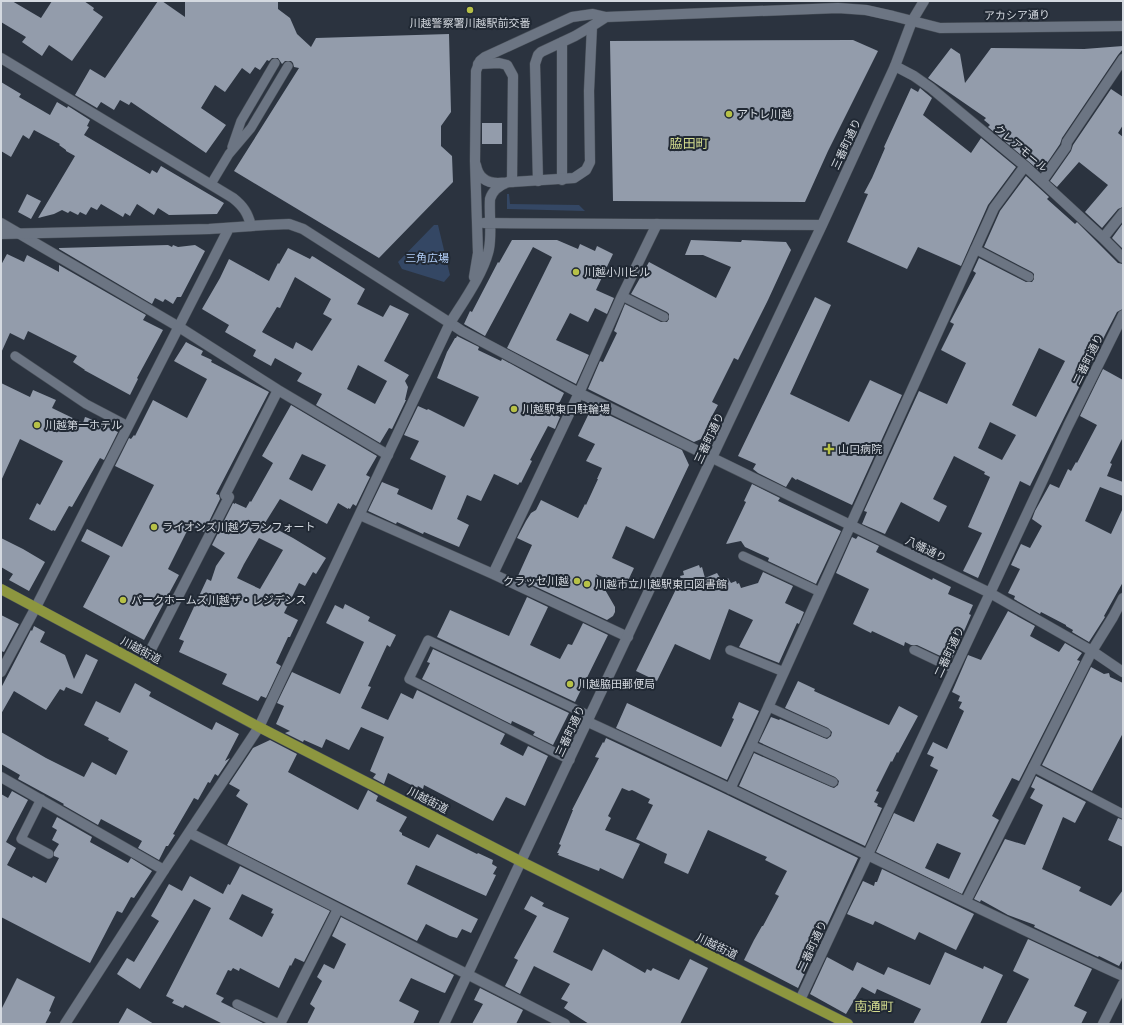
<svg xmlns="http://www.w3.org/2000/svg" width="1124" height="1025" font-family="'Open Sans','Noto Sans JP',sans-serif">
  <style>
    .green { fill: #344764 }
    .building { fill: #939cab; fill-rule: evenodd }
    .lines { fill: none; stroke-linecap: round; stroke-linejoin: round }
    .service-casing { stroke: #495059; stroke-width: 10 }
    .minor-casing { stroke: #495059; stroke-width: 11 }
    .tertiary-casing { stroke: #495059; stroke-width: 11 }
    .primary-casing { stroke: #495059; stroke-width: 11 }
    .service { stroke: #6c7583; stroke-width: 9 }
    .minor { stroke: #6c7583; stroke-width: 10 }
    .tertiary { stroke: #6c7583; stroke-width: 10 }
    .primary { stroke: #8d963f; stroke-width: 10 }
    .poi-dot { fill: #b7c147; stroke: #212934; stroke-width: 1.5 }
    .labels { text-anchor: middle; stroke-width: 4; stroke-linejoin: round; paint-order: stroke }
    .street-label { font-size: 11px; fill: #d4d9e0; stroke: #212934 }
    .poi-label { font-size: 11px; fill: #d4d9e0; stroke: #212934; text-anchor: start }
    .park-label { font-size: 11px; fill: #b1cef8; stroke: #212934 }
    .quarter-label { font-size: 13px; fill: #d3db8e; stroke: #212934 }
  </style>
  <rect width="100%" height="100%" fill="#2b333f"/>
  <path class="green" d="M507,194H509L510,204L579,205L585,211L507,209Z
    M434,225H438L450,275L444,282L402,269L398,262Z"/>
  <path class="building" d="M1,1H12L41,18L52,1H84L94,8L93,10L103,17L72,61L49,45L42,56L22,42L26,37L1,22Z
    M158,1H162L185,17V1H278V9L290,18L297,34L311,47L316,38L449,34L451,112L441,126V146L452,156L453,182L379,258L234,171L299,68L294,67L293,63L291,61H285L282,64L278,58H272L269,61L267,60L260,70L255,67L250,74L242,68L225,92L215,85L201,108L226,125L206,153L131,102L129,105L120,100L114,110L101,102L97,108L75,95L90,69L105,78Z
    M853,40L878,51L828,151L805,202L613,201L610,41Z
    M1123,46V49L1118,55L1062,138L1060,144L1041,172L988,127L990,125L984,120L986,118L928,78L951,48L960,54L965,83L991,48L1084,49Z
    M1,82L21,94L19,97L50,115L57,102L67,108L68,106L90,120L87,126L89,127L84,135L150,174L152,170L157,173L161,166L224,203L217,214L169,215L158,208L154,215L137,204L130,216L125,213L123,217L101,204L97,210L91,207L86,215L80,212L78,215L70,211L68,213L62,210L54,214L38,218L75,156L66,151V150L59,145L60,144L34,130L29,139L23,135L11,157L1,151Z
    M911,88L918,92L920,88L932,98L923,115L971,153L981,138L1016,167L988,205L961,266L918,247L907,269L847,242L868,194L864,193L872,178L885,148L884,147Z
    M1111,89L1123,97V125L1118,133L1123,137V207L1118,209L1102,228L1085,212L1108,185L1079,162L1057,187L1050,181L1071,151L1073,145Z
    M482,123H502V144H482Z
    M1026,176L1049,197L1047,199L1075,224L1077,222L1118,263L1123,264V309L1117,312L1106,333L1030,486L1020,481L978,578L963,571L982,533L968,527L990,477L984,474L985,472L954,456L933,499L947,506L939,522L901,502L885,534L862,524L867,512L864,511L919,391L947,404L966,363L941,350L954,324L950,322L976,273L973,271L979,258L1026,282H1032L1034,279V274L1032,272L984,247L1000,211ZM1039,348L1065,361L1036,417L1012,405ZM990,422L1016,435L1002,460L978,448Z
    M27,194L41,201L31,219L18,212Z
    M1123,223V249L1112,238Z
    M512,240H557L578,249L580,244L595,251L597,246L613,254L596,290L614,298L607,314L595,308L588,322L570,313L556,340L589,355L576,384L507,348L552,257L533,247L485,336L464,324L470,311L472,312L498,262L499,263Z
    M691,240L741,242L742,240L786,242L791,250L768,300L738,360L734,358L712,402L718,405L712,416L701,439L694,442L588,389L600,361L603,362L617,333L614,331L625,304L661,322H667L669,319V314L667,312L631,294L649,262L716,298L731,267L703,255H685Z
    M168,245L172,247L173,245L178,247L195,245L205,251L181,297H177L173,304L165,299L163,302L155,298L152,304L59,249V248Z
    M288,248L310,259L312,256L314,257L365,289L357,304L383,317L390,305L409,314L384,361L409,375L405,381L408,387L405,400H406L392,429L389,428L380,443L316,405L322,394L297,381L302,373L275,358L271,366L253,356L256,350L225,332L229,325L202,309L220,278L229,259L269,281L278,263L279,264ZM295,277L331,299L323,314L332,319L312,351L296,342L293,349L262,332L277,307L280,308ZM358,365L387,381L375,404L347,389Z
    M7,254L24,262L27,255L59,272V265L146,315L143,320L163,330L137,378L138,379L130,395L84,370H85L73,362L77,356L28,331L24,340L10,333L1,353V265Z
    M815,297L831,305L790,394L849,422L870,380L902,395L852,505L797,479L796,480L792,477L786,487L758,473L753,469L756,464L738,456Z
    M457,336L479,347L478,350L501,361L502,359L564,393L554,414L560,417L555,429L548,426L530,460L532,461L521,483L520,482L518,485L494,474L481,501L467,495L457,519L469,525L459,547L424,532L423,534L397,522L396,524L368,511L382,482L399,489L397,494L432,510L446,476L410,459L419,441L404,435L418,406L427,410L428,409L464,427L479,397L437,378L447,352L455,338H456Z
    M186,342L203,351L201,355L212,360L211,362L269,392L216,494L219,495L220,499L204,532L190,525L168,569L179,575L144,640L83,607L110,556L81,541L87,529L122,547L154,485L115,466L129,438L131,439L134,435L135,436L153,400L187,418L207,379L174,361Z
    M1103,369L1123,380V437L1110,463L1112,464L1107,476L1123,482V496L1100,487L1085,521L1111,534L1123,508V582L1104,616L1105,617L1089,642L1072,632L1073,630L1066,626V625L1041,612L1040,614L1014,599L1015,596L1008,593L1020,569L1011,565L1021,544L1030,548L1042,526L1032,519L1035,511L1050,484L1059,488L1068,469L1071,471L1076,462L1077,463L1097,425L1080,416Z
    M1,383L30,397L33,390L56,400L52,408L83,423L85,417L88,418L118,432L104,460L100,458L72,507L69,506L55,531L53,530L52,531L29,519L37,503L40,505L63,461L20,439L1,481Z
    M291,405L377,456L366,475L370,477L356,506L353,504L350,509L348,508V509L338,503L327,524L280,499L265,523L293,538L326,558L316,574L313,572L305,586L299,583L284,613L298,620L290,637H288L276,663L281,666L266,698L261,696L258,701L222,684L227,674L179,652L184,641L179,639L207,579L211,581L216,566L225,553L212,545L233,503L235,504V503L246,508L250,501L251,502L273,463L262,456ZM302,454L326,465L312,491L289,479ZM259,538L283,550L260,589L237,578L244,564Z
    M592,407L682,450L689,465L654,539L626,526L612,558L634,568L625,587L596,574L615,607V612L613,616L607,620L517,578L532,545L517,538L526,521L531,513L536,510L541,500L578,518L585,504L586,505L598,479H597L602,468L586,461L595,444L578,436Z
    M752,484L780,498L778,501L841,531L816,584L768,561L769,558L745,547L741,541L726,544L746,502L744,501Z
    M858,536L879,546L876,552L932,580L933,578L951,587L948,594L973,605L969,614L971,615L968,622L951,661L917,645H911L905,642L904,646L872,631L871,633L853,624L869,589L836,573L852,537L856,539Z
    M1,538L23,549L45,562L29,591L9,580L13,574L1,567Z
    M699,565L700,568L702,567L705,578L717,573L722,581L728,578L731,583L736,581L737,584L739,583L741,588L758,583L763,572L793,586L785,603L804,612L799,624L797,623L779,663L739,647L753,620L729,609L710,660L675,644L657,681L636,671L679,583L682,582L680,576L684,575L683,571Z
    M527,597L548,607L530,645L560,659L568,644L572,645L583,623L608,635L575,702L437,637L450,610L509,636Z
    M345,604L370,617L368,621L396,635L390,647L387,645L368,686L371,687L361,708L388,720L401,693L413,699L417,690L505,734L500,744L523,756L528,746L548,756L525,806L506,797L493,821L424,785L423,789L418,786L417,788L388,773L384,784L373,778L376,774L370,771L384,737L361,727L349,750L326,739L322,748L304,740L303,742L285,733L290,731L276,724L284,706L277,703L292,672L340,694L364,642L326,623L335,605L343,609Z
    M1008,611L1035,626L1030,636L1059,652L1065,643L1082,653L1077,660L1080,661L1019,781L1012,778L992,816L999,820L962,894L876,852L894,813L914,822L938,770L930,766L934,757L927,754L933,742L947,749L964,711L959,708L962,702L958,701L960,696L952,692L968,655L981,660ZM937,843L961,853L949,879L925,868Z
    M1,615L19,624L4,652L1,651Z
    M34,626L45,632L40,642L65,655L74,679L86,654L98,660L82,694L66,687L64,691L60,689L46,710L14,691L1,714V688L31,630L32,631Z
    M433,649L569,713L553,745L533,735L535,732L512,721L511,724L422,679L430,663L427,662Z
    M1091,667L1104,674L1109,673L1110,677L1123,683V733L1092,791L1042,765Z
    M798,681L815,689L814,691L889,725L899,706L918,716L898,753L897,752L892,762L891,761L876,791L879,792L874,802L878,804L877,806L882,808L865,846L739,786L754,753L831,787L834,788L838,785L839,781L835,777L759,742L771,717L779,720L780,719L824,738L827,739L831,736L832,732L828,728L785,708Z
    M135,683L151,692L149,696L212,730L216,722L239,734L225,761L230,758L218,776L215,774L210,783L208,782L198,800L194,798L173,834L175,835L168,846H166L159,860L138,848L142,841L101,819L98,825L63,805L64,804L18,779L20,775L1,764V732L46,758L84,777L92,762L116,775L128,751L108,740L109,738L84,725L96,701L120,713Z
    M739,702L759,711L727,780L616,728L627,703L721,747L734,719L732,718Z
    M606,738L719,791L858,858L798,988L744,960L754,940L762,926H763L779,896L775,894L787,871L765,860L767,857L708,830L688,874L664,863L667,854L636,839L653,805L648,803L650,799L632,790L629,791L622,788L608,816L611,818L605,830L640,844L623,879L600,868L599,871L558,855L559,853H557L561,845L559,844L573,810H572L599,758L595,757L603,742L604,743Z
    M270,740L297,754L288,772L358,810L368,790L378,796L376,801L407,817L399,831L402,833V835L429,848L437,834L477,854L478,853L493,860L492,864L497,867L493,874L496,875L486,896L416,865L407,884L478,919L471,933L462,929L457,938L450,936L426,924L417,941L227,845L248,804L236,796L240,790L229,784L253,748Z
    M1036,776L1086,802L1075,823L1063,817L1042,869L1081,887L1079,891L1111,906L1123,890V959L1119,966L1099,956L1098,957L1034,927L1035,925L1008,915L981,900L980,902L974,899L1005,839L1025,845L1043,805L1030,798L1035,789L1031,787Z
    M12,791L28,800L6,842L16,848L7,865L32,878L33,876L46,883L59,858L54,856V852L59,844L52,840L57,830L52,827L57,817L92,837L90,842L128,863L131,858L152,871L134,898L131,897L122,913L117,911L90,963L1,917V794L8,798Z
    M1118,818L1123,820V847L1108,840Z
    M240,866L330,911L304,962L295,958L291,966L290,965L279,988L240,968L239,971L233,968L231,971L228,970L216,994L224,998L221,1002L265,1024H223L185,1005L183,1008L172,1003L174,1000L166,996L211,908L194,899L140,989L117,974L127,958L134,962L159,921L151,916L169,884L182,891L190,876L223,894L228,884L230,885ZM242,894L273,909L271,913L274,914L262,937L229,919Z
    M882,869L974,914L956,950L919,932L915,940L875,921L873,925L847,914L863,881L874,886L875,882H877Z
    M531,896L544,903L542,906L569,918L553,952L592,971L603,949L645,973L647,969L651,971L653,968L679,980L690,959L708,968L680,1024H589L564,1008L568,1002L561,999L570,984L534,966L520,994L505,986L518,960L514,958L537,916L524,909Z
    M341,917L454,975L445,993L442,992L411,978L399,1001L419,1011L413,1024H307L315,1008L310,1004L322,981L317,977L324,964L334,969L346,944L332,936Z
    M1028,939L1092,969L1074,1006L1087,1012L1081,1024H1006L1029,979L1013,971Z
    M945,952L983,969L984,966L1003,975L980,1024H913L921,1009L877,989L875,994L862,987L846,1014L810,994L827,957L853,971L857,962L884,975L888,967L930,985Z
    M17,978L55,997L49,1011L51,1012L45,1024H1V1010Z
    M480,988L523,1010L516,1024H472L483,1004L474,1000Z
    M127,1008L154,1024H118Z"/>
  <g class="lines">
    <defs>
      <path id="service" d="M232,147L241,121L275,63
        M211,184L229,154L251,128L288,66
        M975,249L1029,277
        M622,296L664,317
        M15,356L86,404L128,426
        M743,556L820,592
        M730,650L784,672
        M914,650L954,669
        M769,707L826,733
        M751,745L833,782
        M570,760L409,679L428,640L590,716
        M1033,767L1123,814
        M41,799L21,839L49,854
        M237,1004L279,1024"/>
      <path id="minor" d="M912,21L924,1
        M562,42V180
        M1,58L233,198C243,206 248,213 251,226
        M478,64L499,63L507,65L513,76L512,182
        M895,66L914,76L931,88L1025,166L1103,238L1123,258
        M538,181L535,64L538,55L541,52L575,36L592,26
        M1042,181L1066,147L1067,142L1123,59
        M1,223L179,327L278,390L388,455
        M1103,238L1123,213
        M450,323L462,331L579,393L990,593L1092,651L1123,672
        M360,515L493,574L628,637
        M493,574L579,393L621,298L657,224
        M143,665L229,497L225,495L278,390
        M588,722C767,804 943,894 1123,976
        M1,777L164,870
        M730,789L751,745L994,208L1025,166
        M190,833L565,1024
        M966,901L1092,651L1113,617L1123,598
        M800,1000L1068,426L1123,315
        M280,1024L338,909
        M1103,1024L1123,984"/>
      <path id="tertiary" d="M476,165C478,177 486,183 498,183L574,178L586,170L590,162L589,91L592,26L606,17
        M484,223L822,225
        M1,234L209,229L266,225L289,224L303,229L450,323
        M474,277L478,253L475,161L476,71L480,61L485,57L572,17L593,14L606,17L838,8L866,10L893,16L940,28L1123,26
        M1,672L36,607L229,228
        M65,1024L164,870L259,727L450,323C463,302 484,273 489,249C492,233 489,216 490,199C492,191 500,185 508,182
        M444,1024L822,225L895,66L912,21"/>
      <path id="primary" d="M1,589L259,727L522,862L848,1024"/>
    </defs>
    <use href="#service" class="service-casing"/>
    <use href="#minor" class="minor-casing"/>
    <use href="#tertiary" class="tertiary-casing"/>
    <use href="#primary" class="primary-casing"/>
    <use href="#service" class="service"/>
    <use href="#minor" class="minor"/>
    <use href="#tertiary" class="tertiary"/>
    <use href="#primary" class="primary"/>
  </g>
  <g class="poi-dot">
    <circle cx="470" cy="10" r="4"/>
    <circle cx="729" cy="114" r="4"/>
    <circle cx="576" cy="272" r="4"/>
    <circle cx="514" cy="409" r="4"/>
    <circle cx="37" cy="425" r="4"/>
    <path d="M827 443h4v4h4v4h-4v4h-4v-4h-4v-4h4z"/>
    <circle cx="154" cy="527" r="4"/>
    <circle cx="577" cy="581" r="4"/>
    <circle cx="587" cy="584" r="4"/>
    <circle cx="123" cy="600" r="4"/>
    <circle cx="570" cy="684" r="4"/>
  </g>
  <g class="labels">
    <g class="street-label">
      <text transform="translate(1017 15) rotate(-1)" y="4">アカシア通り</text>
      <text transform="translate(846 144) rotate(-65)" y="4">三番町通り</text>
      <text transform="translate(1021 148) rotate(40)" y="4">クレアモール</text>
      <text transform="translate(1088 359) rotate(-64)" y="4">二番町通り</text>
      <text transform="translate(709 438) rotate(-65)" y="4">三番町通り</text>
      <text transform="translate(926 549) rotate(26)" y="4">八幡通り</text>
      <text transform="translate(141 650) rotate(28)" y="4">川越街道</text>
      <text transform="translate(949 652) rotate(-65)" y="4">二番町通り</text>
      <text transform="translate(570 731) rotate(-65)" y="4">三番町通り</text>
      <text transform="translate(428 800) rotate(27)" y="4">川越街道</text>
      <text transform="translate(717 946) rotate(26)" y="4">川越街道</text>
      <text transform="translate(812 946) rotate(-65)" y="4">二番町通り</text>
    </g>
    <g class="poi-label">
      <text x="470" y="27" text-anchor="middle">川越警察署川越駅前交番</text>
      <text x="737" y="118">アトレ川越</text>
      <text x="584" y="276">川越小川ビル</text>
      <text x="522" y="413">川越駅東口駐輪場</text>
      <text x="45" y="429">川越第一ホテル</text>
      <text x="838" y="453">山口病院</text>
      <text x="162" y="531">ライオンズ川越グランフォート</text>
      <text x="569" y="585" text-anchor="end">クラッセ川越</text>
      <text x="595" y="588">川越市立川越駅東口図書館</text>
      <text x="131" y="604">パークホームズ川越ザ・レジデンス</text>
      <text x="578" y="688">川越脇田郵便局</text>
    </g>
    <g class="park-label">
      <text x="427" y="262">三角広場</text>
    </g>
    <g class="quarter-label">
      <text x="689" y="148">脇田町</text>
      <text x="874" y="1011">南通町</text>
    </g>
  </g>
  <rect width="1124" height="1025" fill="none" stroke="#d4d9e0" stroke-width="4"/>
</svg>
